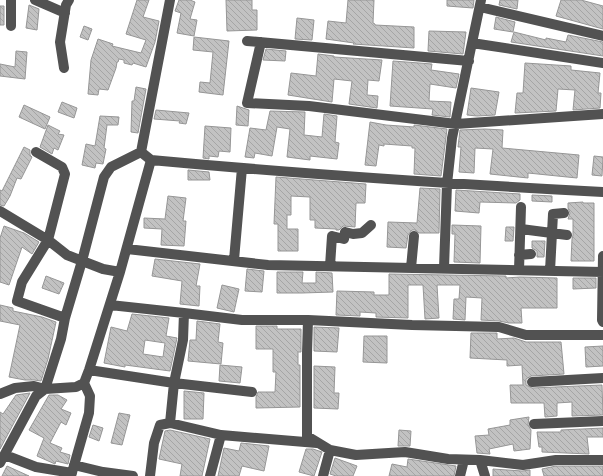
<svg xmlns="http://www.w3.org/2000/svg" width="603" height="476" font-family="Montserrat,sans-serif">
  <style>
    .building { fill: url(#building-back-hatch); stroke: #969696; fill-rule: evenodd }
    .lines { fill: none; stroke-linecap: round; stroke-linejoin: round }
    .minor { stroke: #525252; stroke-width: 10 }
  </style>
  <defs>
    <pattern id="building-back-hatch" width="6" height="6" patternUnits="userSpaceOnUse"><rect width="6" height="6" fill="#c2c2c2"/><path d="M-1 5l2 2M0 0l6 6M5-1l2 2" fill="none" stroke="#a5a5a5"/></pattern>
  </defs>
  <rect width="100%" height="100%" fill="#fff"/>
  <path class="building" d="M137,0H149L143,17L159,21L155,42L146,67L133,63L132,65L124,63V60L119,59L118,62H117L116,68L108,90L99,89L98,95L88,94L91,60L98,39L113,44L112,46L141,53L146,40L126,34Z
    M179,0H190L195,2L190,19L197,20L194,36L177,33L181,13L175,11Z
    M226,0H252V10H257V30L227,31Z
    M348,0H374L373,23L375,24V25L414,27V48L353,44L354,43L326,39L328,21L346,23Z
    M447,0H474L473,8L447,6Z
    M500,0H518L517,9L499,5Z
    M561,0H581L603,6V29L556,16Z
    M29,5L39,9L37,30L26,28Z
    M0,6H4V25H0Z
    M496,17L515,22L513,32L494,29Z
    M297,18L314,20L312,40L295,39Z
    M84,26L92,29L88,40L80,37Z
    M429,31L466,32L463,54L428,51Z
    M514,32L546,40V38L566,42L568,35L603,42V56L511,42Z
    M194,37L229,41L223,95L199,92L200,82L210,83L213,52L193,50Z
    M266,49L286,51L285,61L263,60Z
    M16,51L27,52L25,79L0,76V64L15,67Z
    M318,54L334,56V57L382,60L379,81L368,80L367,95L378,96L377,108L349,104L352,81L334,79L332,102L288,95L291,73L316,76Z
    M393,61L432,64L431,70L459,74L456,88L430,84L429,101L451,102L450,117L432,115L433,109L390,106Z
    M525,63L571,66V70L600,73L598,93H601L600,108L573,110L575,90L558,89L556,111L515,113L517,93H523Z
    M136,87L146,89L138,133L131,132L132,101H134Z
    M471,88L499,92L495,115L477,116L467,115Z
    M62,102L77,108L74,118L58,112Z
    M24,105L50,117L45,129L19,117Z
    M237,106L249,110L248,126L236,125Z
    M156,110L189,113L186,124L179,123L180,121L154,119Z
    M270,111L305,112L304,135L322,137L324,114L337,116L335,142L339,143L337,159L310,156V160L287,157L290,129L277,127L272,156L255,153L254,158L245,157L250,128L266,130Z
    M100,116L119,117L118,125H107L104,148L106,149L103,164L96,163L95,168L82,165L86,144L95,146Z
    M370,122L386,125L414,127V125L447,129L441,176L414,174L415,148H412V146L384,144V146L379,145L376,166L365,165Z
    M48,125L60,131L58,134L64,135L58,150L54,148L52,154L40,147Z
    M205,126L231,128L230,152L219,151L218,157L209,156V159L203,158Z
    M485,129L503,130L502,148L579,155L577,178L528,173V178L490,174L493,149L475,148L474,173L459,172L461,147H458L460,130Z
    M24,147L30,150V155L32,157L21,179L17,178L10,196L4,206L0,205V190L2,191Z
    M594,156L603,157L602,176L592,175Z
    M188,170L209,172L210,180H188Z
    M276,177L366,184L365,203H356L355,227L343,226L339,230H336V229L315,228V220H310V197L291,196V215H287V229H298V251H278V224H274Z
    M420,188L440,189L439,233H419L415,230H412L408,235L406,248L387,247L388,222L417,223Z
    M456,190L520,194V200L516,203L480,202L479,213L455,211Z
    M532,195L552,196V202L532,201Z
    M168,196L186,198L183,221H186L184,246L161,245L162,229L144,228V218L165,219Z
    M583,202V203H594V261H571L572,239L573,235V219H568L570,213L568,208V203Z
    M452,225L481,226L480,263L454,262L455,234H452Z
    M4,226L24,233L39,242L32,254L22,247L9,285L0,282V238Z
    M506,227H514L513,241H505Z
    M532,241H545L544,257H537V251L532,248Z
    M155,259L200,264L196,286H200L199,306L180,304L182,281L152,276Z
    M247,269L264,271L262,292L245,291Z
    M277,272H303L302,283H316V272L332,273L333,292L302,293H277Z
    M389,274L506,276V278L520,277L557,278V308H521L522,323H509L499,321L481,320L482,298L466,297L465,320L453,319L454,299H459L460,285H437L439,318L425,319L423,285H408V318L376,317V313L360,312V316L336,315L337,291L374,292V295H389Z
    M46,276L64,283L59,294L42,288Z
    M573,278H596V288L573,289Z
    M222,285L239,289L234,312L217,308Z
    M0,305L13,308V311L42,317L56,322L48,359L41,381L34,380H25L9,377L20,325L0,321Z
    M132,314L169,318L166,336L177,338L170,371L125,365V367L104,363L111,327L127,331ZM145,340L165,343L163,357L143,354Z
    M197,321L220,324L218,342L223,343L221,364L188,361L190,340H196Z
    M256,326H277V329H301V352H298V365H300V407L256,408V397L258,392H275L276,372H273V349H256Z
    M314,327L339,328L337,352L314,351Z
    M471,333H497V339L514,338L526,342H561L564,374L531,376L526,379V385L532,388L602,385L603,415L572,416V402L557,403V416L545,417L544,403H511L510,385H523L522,365L507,366V360L470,358Z
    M364,336H387V363L363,362Z
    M603,346V366L586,367L585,347Z
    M220,365L242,367L240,383L219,381Z
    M314,366L335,367L334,393H339L338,409L314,408Z
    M184,391L204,393L203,419H184Z
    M30,393L0,449V412L3,414L16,395Z
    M49,395H58L67,400L61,409L71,413L66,425L61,422L50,443L62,448L60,452L70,455L68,464L56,461L55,464L37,456L44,438L29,430Z
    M119,413L130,415L122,445L111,443Z
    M529,417L528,425L531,430L530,449L514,451L513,444L489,449L490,454L477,453L475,436L489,435L488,429L510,425V420Z
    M93,425L103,428L99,441L89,437Z
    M603,428V437H587L589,454L542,452V447H539L537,432H561V430Z
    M170,430L210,439L202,476H180L182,464L159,459L165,431Z
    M399,430L411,431L410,446H398Z
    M241,443L269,446L264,471L242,466L239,476H218L224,448L239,451Z
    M306,449H313L322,452L314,476L299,472Z
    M335,458L357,466L353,476H336L330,474Z
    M408,459L456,466L454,476H389L392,464L407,467Z
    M7,466L29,476H2Z
    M556,466H603V476H544L542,469Z
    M493,469L522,471L530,470V476H493Z"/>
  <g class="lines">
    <path class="minor" d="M11,0V26
      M35,0L65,13
      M480,7L603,36
      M247,41L469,61
      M261,42L247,103L309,106L456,124L603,114
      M472,43L603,63
      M64,68L60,42L66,5L69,0
      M36,152L62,167L65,174L48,240L22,282L17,301L65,318
      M141,152L151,160C301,174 452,184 603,192
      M141,152L170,0
      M0,211L48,240L67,255L103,269L120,272
      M521,229L567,235
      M127,249L268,265L603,272
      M519,255L531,254
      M603,256L602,320L603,322
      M234,260L242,168
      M330,266L332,236L344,239L345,232L353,234L362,233L371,225
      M411,268L414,236
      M444,268L447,184L452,138L481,0
      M519,270L521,207
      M550,271L553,214L564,213
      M110,305L184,313L242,320H308L412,325L499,327L526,335H603
      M308,320L307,353V436L330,450L356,455L405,452L448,459L480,460L523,465L556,460H603
      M89,370L174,383L252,392
      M532,382L603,378
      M0,394L15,388L34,386L45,389L61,339L65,318L82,261L104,177L111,167L141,152
      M170,423L221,435L210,476
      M534,424L603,421
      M221,435L317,443
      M5,455L36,467L72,473
      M480,460L485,476
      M0,463L36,396L45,389L76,387L84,383L89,370L120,272L151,160
      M74,465L103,472L133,476
      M71,476L89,413L90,396L84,383
      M150,476L154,443L160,425L170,423L174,383L183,340L184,313
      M323,476L330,450
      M460,476L464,460"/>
  </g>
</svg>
